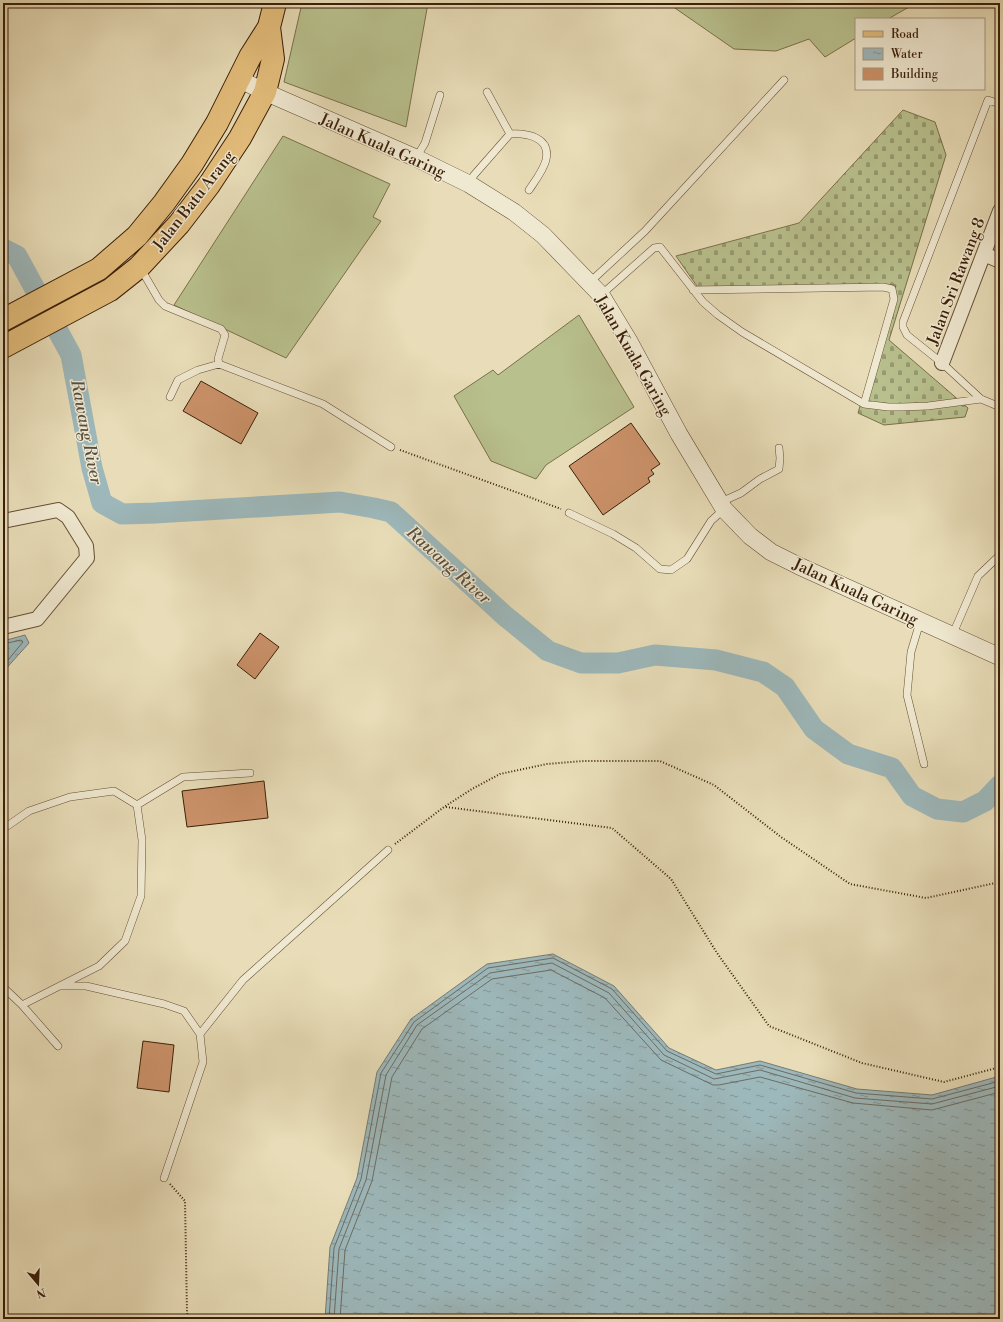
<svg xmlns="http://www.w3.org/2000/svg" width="1003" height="1322" font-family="'Libre Bodoni',serif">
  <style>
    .cemetery { fill: url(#cemetery-stones); stroke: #7a704a }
    .pitch { fill: #b8c08d; stroke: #7a704a }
    .water { fill: url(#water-ripples); stroke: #767b73 }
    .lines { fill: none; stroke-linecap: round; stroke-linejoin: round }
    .shore { stroke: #6c6c62; stroke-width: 1 }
    .river { stroke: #9db8bb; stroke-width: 21 }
    .building { fill: #cc926a; stroke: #3b1f08 }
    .service-casing { stroke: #664e34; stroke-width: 8 }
    .minor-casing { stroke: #664e34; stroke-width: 16 }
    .tertiary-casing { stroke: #664e34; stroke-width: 18 }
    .primary-casing { stroke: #3b1f08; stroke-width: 24 }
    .path { stroke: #3b1f08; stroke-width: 2; stroke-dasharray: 1 2; stroke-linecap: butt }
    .service { stroke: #f0e9d1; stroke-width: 7 }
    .minor { stroke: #f0e9d1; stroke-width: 14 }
    .tertiary { stroke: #f0e9d1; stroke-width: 17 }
    .primary { stroke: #e4be7c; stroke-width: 22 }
    .labels { text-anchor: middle; stroke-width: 3; stroke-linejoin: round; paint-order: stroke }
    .street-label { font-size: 16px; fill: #3b1f08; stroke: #f0e9d1 }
    .water-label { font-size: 17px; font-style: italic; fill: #584d3e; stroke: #f0e9d1 }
  </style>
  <defs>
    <pattern id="cemetery-stones" width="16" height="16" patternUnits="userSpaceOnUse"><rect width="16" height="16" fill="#b8c08d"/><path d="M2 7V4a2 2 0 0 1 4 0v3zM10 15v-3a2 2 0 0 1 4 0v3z" fill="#979b71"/></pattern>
    <pattern id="water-ripples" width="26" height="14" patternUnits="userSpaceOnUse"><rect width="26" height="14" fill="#9db8bb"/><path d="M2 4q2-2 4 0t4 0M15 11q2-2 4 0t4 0" fill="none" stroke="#819596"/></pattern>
  </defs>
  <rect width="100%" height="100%" fill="#e8ddb8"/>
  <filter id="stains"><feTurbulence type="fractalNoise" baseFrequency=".005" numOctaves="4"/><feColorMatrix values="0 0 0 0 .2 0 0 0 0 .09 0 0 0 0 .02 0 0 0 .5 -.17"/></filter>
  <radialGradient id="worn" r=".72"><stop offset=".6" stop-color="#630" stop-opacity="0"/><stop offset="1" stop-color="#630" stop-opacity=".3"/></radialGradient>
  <path class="cemetery" d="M903,110L935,122L946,155L889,340L968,408L965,417L884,425L858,413L896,285L699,289L676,256L799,223Z"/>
  <path class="pitch" d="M302,3H428L406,127L284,82Z
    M672,3H916L888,19H856V38L825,57L809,39L776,51L734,49L672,6Z
    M283,136L390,184L373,217L381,221L286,358L174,305Z
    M579,315L634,407L546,465L536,479L491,461L454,396L493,370L498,375Z"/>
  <path class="water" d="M25,635L29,643L3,672V641Z
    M553,954L614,986L669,1048L716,1070L760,1061L857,1089L932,1095L1000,1076V1319H325L330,1247L357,1178L377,1072L411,1019L487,964Z"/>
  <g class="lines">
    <path class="shore" d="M3,644L21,640L23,642L3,666
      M329,1319L334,1248L361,1179L381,1073L414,1022L488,968L553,958L612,989L667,1051L716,1074L760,1065L856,1093L932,1099L1000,1081
      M334,1319L339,1249L366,1180L386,1075L417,1025L490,973L552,963L609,993L664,1055L714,1079L760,1070L855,1098L932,1104L1000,1086
      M340,1319L345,1250L372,1181L392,1077L422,1029L492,979L551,970L605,998L661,1060L713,1085H719L760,1077L853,1103L932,1110L1000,1092"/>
    <path class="river" d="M3,249L17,256L71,355L92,468L102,503L122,514L155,513L340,502L374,508L391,512L505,616L548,651L581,663H618L655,655L716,660L763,672L785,687L814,729L848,754L892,768L912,796L937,809L963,812L985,801L1000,785"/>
  </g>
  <path class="building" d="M201,381L258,413L241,444L183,411Z
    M631,423L660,464L651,470L654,474L648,478L650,482L603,515L569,466Z
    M260,633L279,647L255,679L237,665Z
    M264,781L268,818L187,827L182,791Z
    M143,1041L174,1045L169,1092L137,1088Z"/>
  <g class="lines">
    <defs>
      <path id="service" d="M487,92L510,134
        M1000,104L988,100L903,322V327L907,335L942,363L981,399L1000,407
        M416,158L425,143L440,95
        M469,184L474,175L510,134C527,133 551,137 546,160C543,171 535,181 529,190
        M141,269L159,300L165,306L221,329L225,335L218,359L219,364L323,404L391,447
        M590,282L645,231L784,80
        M693,290L883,287L892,289L894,299L864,404
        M601,295L654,248L660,247L703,302L718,315L742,332L864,404L888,407H902L928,406L981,399
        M170,397L178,380L198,370L219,364
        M721,502L741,493L760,479L779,469L780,458L779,448
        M569,513L613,534L636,548L660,569L671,570L687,559L711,521L724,509
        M920,622L911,652L907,695L924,764
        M952,636L978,576L1000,555
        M3,829L29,811L70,797L114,791L137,805L183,777L250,773
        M3,854L4,853
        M60,986H86L164,1004L184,1011L200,1034L203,1062L164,1178
        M3,987L22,1005L58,1046
        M22,1005L99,966L125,941L141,896L142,840L137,805
        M200,1034L243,980L388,850"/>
      <path id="minor" d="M984,254L1000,261
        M942,363L1000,211
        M3,521L58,510L68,517L86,546L87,558L37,619L3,627"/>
      <path id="tertiary" d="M239,79L265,92L416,158L469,184L514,212L543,235L601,295L630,343L679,434L724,509L750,536L771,552L799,566L1000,657"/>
      <path id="primary" d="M3,320L99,269L137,236L164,203L192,164L217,123L250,57L269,27L275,3
        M3,347L110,290L139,267L179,224L209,185L240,138L265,92L273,59L269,27"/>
    </defs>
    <use href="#service" class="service-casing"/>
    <use href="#minor" class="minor-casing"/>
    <use href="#tertiary" class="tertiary-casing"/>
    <use href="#primary" class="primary-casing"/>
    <path class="path" d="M400,450L521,494L561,509
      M446,807L612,828L671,879L717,953L769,1026L862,1063L944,1082L1000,1067
      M395,844L444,807L472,789L500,774L547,764L584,761H660L714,785L781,837L850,884L926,898L1000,882
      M170,1184L185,1201L187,1313L189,1319"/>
    <use href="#service" class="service"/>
    <use href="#minor" class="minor"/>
    <use href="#tertiary" class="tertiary"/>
    <use href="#primary" class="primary"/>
  </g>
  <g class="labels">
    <g class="street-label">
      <text transform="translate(383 145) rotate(24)" y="6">Jalan Kuala Garing</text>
      <text transform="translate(193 200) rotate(-52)" y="6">Jalan Batu Arang</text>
      <text transform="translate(955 281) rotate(-69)" y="6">Jalan Sri Rawang 8</text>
      <text transform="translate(634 355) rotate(60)" y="6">Jalan Kuala Garing</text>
      <text transform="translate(856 591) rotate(25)" y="6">Jalan Kuala Garing</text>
    </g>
    <g class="water-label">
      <text transform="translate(87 432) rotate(79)" y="6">Rawang River</text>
      <text transform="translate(449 565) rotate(42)" y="6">Rawang River</text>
    </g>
  </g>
  <rect width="1003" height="1322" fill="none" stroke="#e8ddb8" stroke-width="16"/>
  <rect x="4" y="4" width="995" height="1314" fill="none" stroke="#3b1f08" stroke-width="2"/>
  <rect x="8" y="8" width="987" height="1306" fill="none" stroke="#3b1f08"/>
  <rect x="855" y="18" width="130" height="72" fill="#f0e9d1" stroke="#a89881"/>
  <rect x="863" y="31" width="20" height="6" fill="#e4be7c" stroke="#a89881"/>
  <text x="891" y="38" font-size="12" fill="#3b1f08">Road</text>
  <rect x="863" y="48" width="20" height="12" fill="url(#water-ripples)" stroke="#a89881"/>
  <text x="891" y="58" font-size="12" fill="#3b1f08">Water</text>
  <rect x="863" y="68" width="20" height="12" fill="#cc926a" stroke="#a89881"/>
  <text x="891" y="78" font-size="12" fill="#3b1f08">Building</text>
  <g transform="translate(38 1284) rotate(161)" stroke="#f0e9d1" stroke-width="3" paint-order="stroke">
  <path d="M0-3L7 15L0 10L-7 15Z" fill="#3b1f08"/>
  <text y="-6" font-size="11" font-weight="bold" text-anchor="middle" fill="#3b1f08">N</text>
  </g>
  <rect width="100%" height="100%" filter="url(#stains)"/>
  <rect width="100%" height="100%" fill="url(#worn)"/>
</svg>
